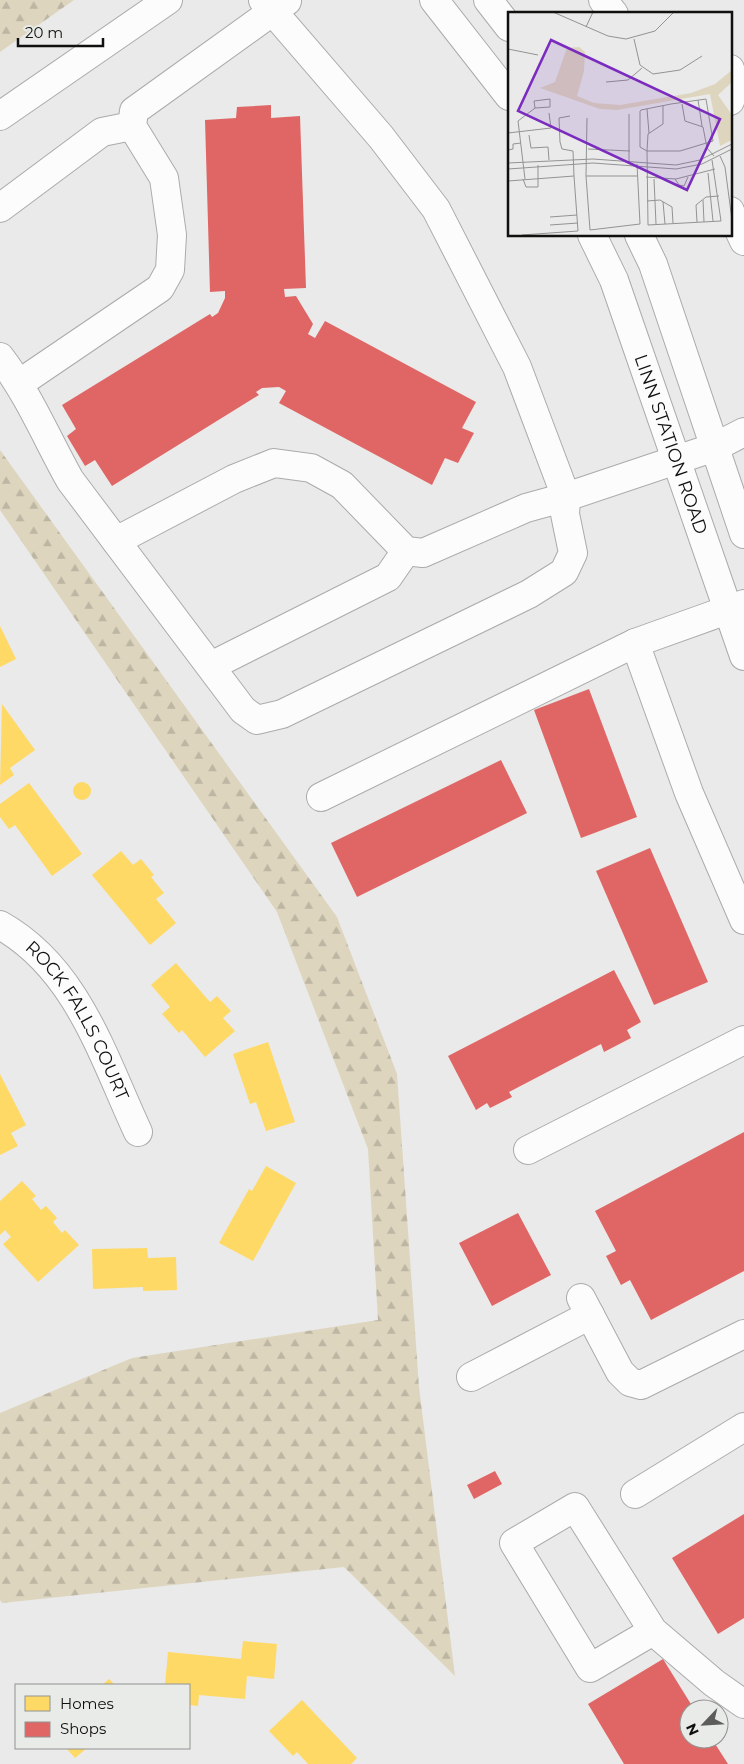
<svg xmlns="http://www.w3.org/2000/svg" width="744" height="1764" font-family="Montserrat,sans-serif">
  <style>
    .forest { fill: url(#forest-firs) }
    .homes { fill: #ffd966 }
    .shops { fill: #e06666 }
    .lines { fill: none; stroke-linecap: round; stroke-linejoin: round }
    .minor-casing { stroke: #aaabaa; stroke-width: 30 }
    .minor { stroke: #fcfcfc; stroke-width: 28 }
    .labels { text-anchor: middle; stroke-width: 5; stroke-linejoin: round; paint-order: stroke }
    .street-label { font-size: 18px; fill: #10100f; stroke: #e9ebe8 }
    .inset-road { fill: none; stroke: #929392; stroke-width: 1 }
    .view { fill: #7b2cbf; fill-opacity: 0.15; stroke: #7b2cbf; stroke-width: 2.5 }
    .inset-edge { fill: none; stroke: #10100f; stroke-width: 2.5 }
  </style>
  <defs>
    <pattern id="forest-firs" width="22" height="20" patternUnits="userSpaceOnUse" patternTransform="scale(1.25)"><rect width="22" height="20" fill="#ded5bf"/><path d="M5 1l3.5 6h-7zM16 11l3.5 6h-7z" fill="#bdb6a3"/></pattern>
  </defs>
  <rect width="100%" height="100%" fill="#e9eae9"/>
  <path class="forest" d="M0,0H74L0,52Z
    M0,450L337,917L397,1074L419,1387L455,1676L344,1567L2,1603L0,1600V1413L132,1358L378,1320L368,1149L277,912L0,510Z"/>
  <path class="homes" d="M0,626L16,659L0,667Z
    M2,704L35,750L10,768L14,775L0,785Z
    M73 791a9 9 0 1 1 18 0a9 9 0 1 1-18 0Z
    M29,783L82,854L52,876L15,825L9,829L0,817V804Z
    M121,851L133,865L141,859L154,875L151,877L164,893L156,899L176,923L150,945L92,875Z
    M176,963L210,1002L217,996L231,1011L223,1018L235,1031L205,1057L182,1030L179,1033L162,1014L170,1007L151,985Z
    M268,1042L295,1122L266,1131L256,1102L250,1104L233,1054Z
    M0,1074L26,1125L11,1133L18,1146L0,1155Z
    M266,1166L296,1183L253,1261L219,1243L249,1189L252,1191Z
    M22,1181L36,1196L32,1199L41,1210L46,1206L57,1218L53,1222L62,1233L65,1230L79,1245L38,1282L3,1244L11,1237L5,1230L0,1235V1201Z
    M147,1248L148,1258L176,1257L177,1290L143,1291V1287L93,1289L92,1249Z
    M243,1641L277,1644L274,1679L247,1676L245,1699L199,1695L198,1706L189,1705V1685H165L168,1652L241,1659Z
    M109,1679L115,1685H102Z
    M302,1700L357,1758L351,1764H308L297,1752L293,1756L269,1731Z
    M66,1748H87L75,1758Z"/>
  <path class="shops" d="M271,105V118L300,116L306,288L284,289L285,297L296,296L313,324L308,334L315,338L325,321L476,402L462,428L474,433L458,463L445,458L432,485L279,403L286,391L279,387L262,388L256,392L259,395L112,486L95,460L85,466L67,436L76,429L62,405L210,314L212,317L218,313L225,298V291L210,292L205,120L236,118L237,107Z
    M589,689L637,817L581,838L534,710Z
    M501,760L527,813L357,897L331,843Z
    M650,848L708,982L654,1005L596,871Z
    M614,970L641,1022L627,1030L631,1038L604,1052L601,1044L509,1092L512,1097L490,1108L487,1103L476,1110L448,1056Z
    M744,1132V1271L651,1320L630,1280L621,1285L606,1256L616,1251L595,1211Z
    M518,1213L551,1275L492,1306L459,1243Z
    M495,1471L502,1484L474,1499L467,1485Z
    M744,1514V1618L718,1634L672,1558Z
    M663,1659L694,1709H689V1739H712L728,1764H624L588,1704Z"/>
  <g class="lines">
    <defs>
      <g id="minor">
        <path d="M434,0L509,96"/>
        <path d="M488,0L509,27"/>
        <path d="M603,0L614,14"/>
        <path d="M730,69L736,86L730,101"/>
        <path d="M0,116L168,0"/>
        <path d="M0,208L102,132L132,126"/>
        <path d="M730,211L744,241"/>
        <path id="s1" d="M592,235L614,280L744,656"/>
        <path d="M639,235L653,264L744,534"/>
        <path d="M0,357C29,395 47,439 70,480L243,710L257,720L282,714L529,594L564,572L573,553L565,514L566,497L517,367L436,209L381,137L263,0"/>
        <path d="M20,383L160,288L170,270L172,235L164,178L132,126L134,111L287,1"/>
        <path d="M116,541L234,479L274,463L311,468L342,485L406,551L423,553L526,508L566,497L715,447L744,432"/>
        <path d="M635,643L689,793L744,920"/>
        <path d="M211,666L388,577L406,551"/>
        <path d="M321,797L635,643L744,604"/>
        <path id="s2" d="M0,925C77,968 103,1057 138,1132"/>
        <path d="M528,1150L744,1040"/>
        <path d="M581,1298L620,1372L630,1382L641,1385L744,1334"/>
        <path d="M471,1377L590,1315"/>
        <path d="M635,1494L744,1427"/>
        <path d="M653,1631L590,1668L514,1543L575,1507L653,1631L714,1683L744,1704"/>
      </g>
    </defs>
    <use href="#minor" class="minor-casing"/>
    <use href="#minor" class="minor"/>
  </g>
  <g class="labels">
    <g class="street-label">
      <text dy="6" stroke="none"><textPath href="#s1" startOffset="224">LINN STATION ROAD</textPath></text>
      <text dy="6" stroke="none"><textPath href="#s2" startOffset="126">ROCK FALLS COURT</textPath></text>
    </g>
  </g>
  <g transform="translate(508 12)">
    <rect width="224" height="224" fill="#e9eae9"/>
    <path d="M71,35L77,40L76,59L69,84L86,91L112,93L183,81L207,72L224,58V70L210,83L224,103V128L212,134L202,82L109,98L92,97L32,76L47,70L59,36Z" fill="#ded5bf"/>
    <path class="inset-road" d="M45,0L100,24L118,27L147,19L166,0M78,15L85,0M126,27L132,53L145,62L172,58L194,44M0,37L30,43M98,70L120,68L134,56M190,88L194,114M174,92L177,109L195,115L199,136L206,144M155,94V112L140,122L139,139H172L205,129L198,87L163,92L133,98L132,99V135L139,139L140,213L213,209L204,148M139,97L141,121M62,104L51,106L52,130L54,137L65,139L66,164M79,106L78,164L82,218L132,212L129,152M10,109L27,96L42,95V87L26,89L27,96M10,109L17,167M0,121L43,116L41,101M21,123L23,136L40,135L41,148M80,137L122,139M0,138L5,137V132L13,131M212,144L217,155L224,208M0,151L85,147L168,153L192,148L224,132M121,151V102M0,157L85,151L168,157L194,152L224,137M200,161L205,209M78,164H129M138,165L168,167L207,157M15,167L18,175H30V153M146,167L148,212M167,167L171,173L176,174L180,165M0,169L66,164L70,219L14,223M195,188L196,210M139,189L152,188L164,195L165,211M155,190L157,212M42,205L69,203M189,210L188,193L198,185L211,184M42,213L70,211"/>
    <path class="view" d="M43,28L212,107L179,178L10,99Z"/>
    <rect width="224" height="224" class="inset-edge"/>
  </g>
  <rect x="15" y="1684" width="175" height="65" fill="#e9ebe8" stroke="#929391"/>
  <rect x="25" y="1696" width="25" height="15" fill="#ffd966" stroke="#929391"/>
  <text x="60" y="1709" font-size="15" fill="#10100f">Homes</text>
  <rect x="25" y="1722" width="25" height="15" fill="#e06666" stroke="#929391"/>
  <text x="60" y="1734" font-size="15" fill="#10100f">Shops</text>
  <g transform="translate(704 1724) rotate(245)"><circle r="24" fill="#e9ebe8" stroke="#929391"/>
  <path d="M0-4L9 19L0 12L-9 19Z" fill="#5c5c5b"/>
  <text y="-8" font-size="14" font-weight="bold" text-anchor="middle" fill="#10100f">N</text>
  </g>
  <path d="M18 38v8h85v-8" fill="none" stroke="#10100f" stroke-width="2.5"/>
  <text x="25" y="38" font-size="15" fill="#10100f" stroke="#e9ebe8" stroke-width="4" paint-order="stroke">20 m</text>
</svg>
